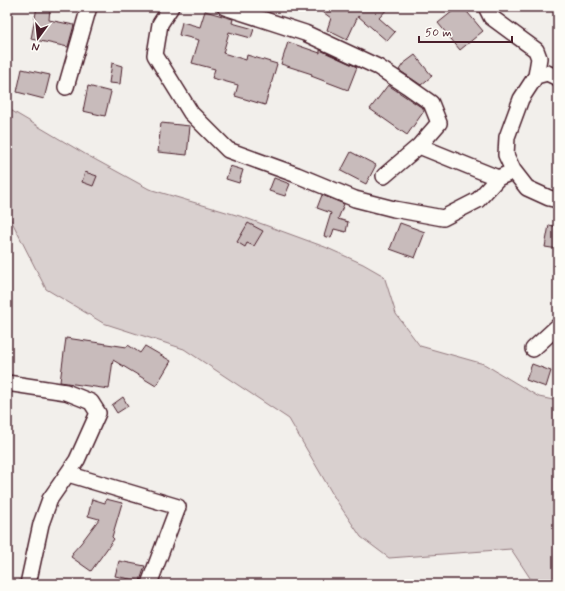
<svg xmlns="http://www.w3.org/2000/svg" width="565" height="591" font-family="Mynerve,sans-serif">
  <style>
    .green { fill: #d9d0cf; stroke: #92787d }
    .building { fill: #c8bbbb; stroke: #4a1f2b }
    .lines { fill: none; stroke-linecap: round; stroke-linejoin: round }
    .minor-casing { stroke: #4a1f2b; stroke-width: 18 }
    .minor { stroke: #fdfcf7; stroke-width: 15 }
  </style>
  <rect width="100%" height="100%" fill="#f2efeb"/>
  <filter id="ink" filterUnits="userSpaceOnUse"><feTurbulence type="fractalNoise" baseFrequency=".025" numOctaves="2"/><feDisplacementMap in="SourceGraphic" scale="8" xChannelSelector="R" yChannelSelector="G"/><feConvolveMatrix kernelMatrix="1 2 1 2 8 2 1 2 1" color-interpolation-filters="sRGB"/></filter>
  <g filter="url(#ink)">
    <path class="green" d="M7,108L85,154L149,189L243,217L325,247L363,264L384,276L396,314L420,346L484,364L539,397L558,401V584H534L511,549L389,558L361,537L336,500L289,419L184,349L103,323L46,289L7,212Z"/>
    <path class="building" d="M37,7H50L49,20L74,25L68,47L31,39Z
      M316,7H389L379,18L395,32L387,41L358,16L347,40L327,30L331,18Z
      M458,7H463L483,31L460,50L438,23Z
      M205,11L233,19L232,23L254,29L251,38L229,32L223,53L246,60L247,55L277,64L265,105L235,96L238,85L212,78L215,69L192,63L199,40L179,35L182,22L200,27Z
      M288,42L320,53V50L357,67L348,90L311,76L312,74L281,64Z
      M415,55L432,76L421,85L399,70L403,64Z
      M112,63L122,66L120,84L109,83Z
      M22,69L50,75L44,99L17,92Z
      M388,85L424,109V111L407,135L370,109Z
      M88,86L111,92L105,116L83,111Z
      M161,123L190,126L187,155L158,152Z
      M351,152L376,165L366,184L341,171Z
      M230,166L243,170L239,183L226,179Z
      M85,172L97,176L93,186L82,182Z
      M274,178L290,184L285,196L269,191Z
      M322,195L344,204L338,219L348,222L346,232L334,229L331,238L324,236L331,213L317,208Z
      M248,223L263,231L254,246L247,243L245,247L237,242Z
      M400,223L425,232L415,258L390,249Z
      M549,225L558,227V249L545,247Z
      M66,338L127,347L128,345L140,353L145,346L171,361L156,386L113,360L109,389L60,382Z
      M532,364L551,371L546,387L526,380Z
      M123,397L128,406L117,413L112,405Z
      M92,499L105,503L106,499L122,503L112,537L114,539L91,571L71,557L73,554L72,553L81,543L99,519L88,516Z
      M119,561L145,566L140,581L115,576Z"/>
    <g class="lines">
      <defs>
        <path id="minor" d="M171,7L160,24L155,55L191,113L228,150L297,175L355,199L394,209L443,218L478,200L498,178
          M225,7L305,33L378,67L407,86L431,103L439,123L419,146L384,176
          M486,7L491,17L536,50L539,58L536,76L521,99L507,137L506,155L513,170L527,188L549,198L558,200
          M536,76L547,73L558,78
          M66,87L89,7
          M419,146L498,178L507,174
          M533,349L558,326
          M7,383L66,392L91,402L98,413L77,460L50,499L41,524L28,584
          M68,474L178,507L149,584"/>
      </defs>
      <use href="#minor" class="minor-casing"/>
      <use href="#minor" class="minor"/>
    </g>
  </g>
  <rect width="565" height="591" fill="none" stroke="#fdfcf7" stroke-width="24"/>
  <rect x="12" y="12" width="541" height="567" fill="none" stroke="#4a1f2b" stroke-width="1.5" filter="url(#ink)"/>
  <g transform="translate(38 38) rotate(195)" stroke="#fdfcf7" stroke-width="3" paint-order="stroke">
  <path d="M0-3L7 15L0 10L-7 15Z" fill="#4a1f2b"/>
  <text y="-6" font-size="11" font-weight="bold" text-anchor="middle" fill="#4a1f2b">N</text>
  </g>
  <path d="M419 36v6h93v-6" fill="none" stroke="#4a1f2b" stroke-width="2"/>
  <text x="425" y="36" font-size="12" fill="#4a1f2b" stroke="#fdfcf7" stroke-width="3" paint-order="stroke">50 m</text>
</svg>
